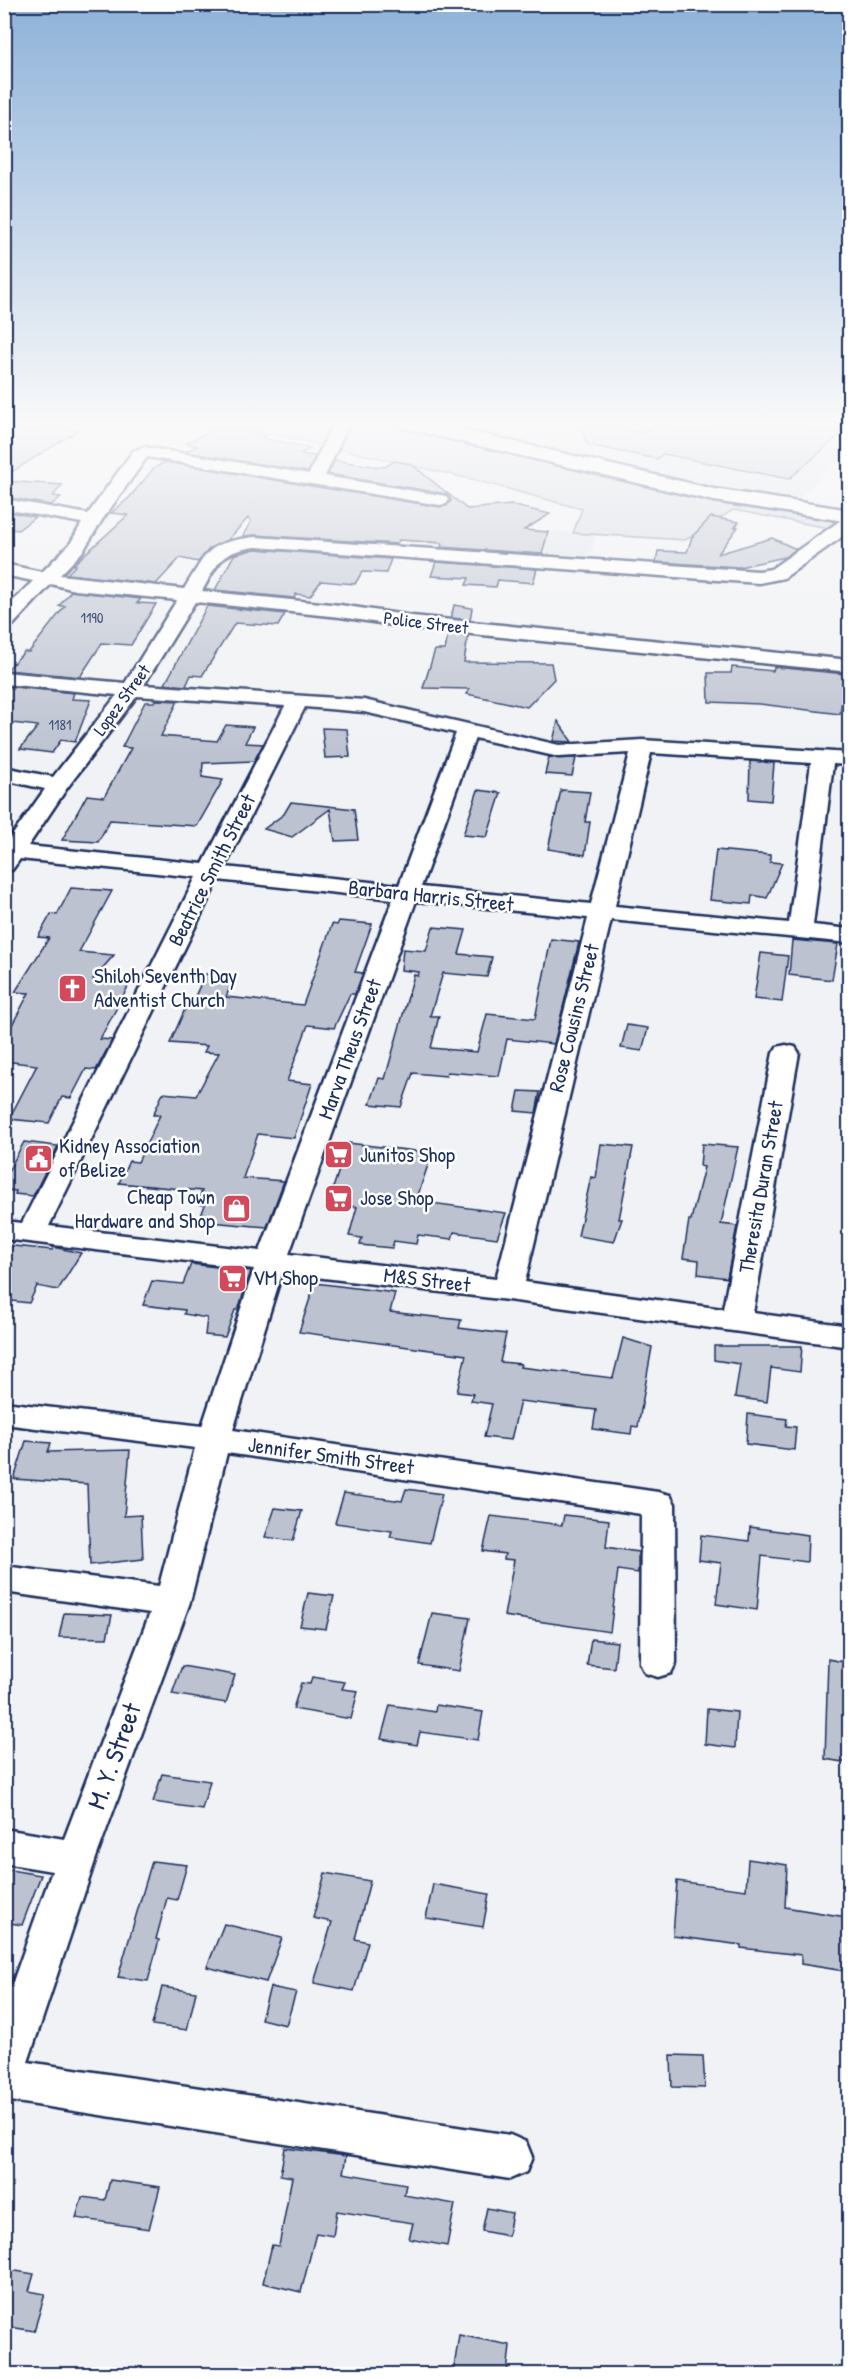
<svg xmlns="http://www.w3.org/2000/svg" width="854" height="2379" font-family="'Patrick Hand',sans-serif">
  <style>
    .built { fill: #e1e4ea }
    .green { fill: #d2d6df; stroke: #76829e; stroke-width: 1.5 }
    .building { fill: #bcc2d0; stroke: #1b2f5e; stroke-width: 1.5 }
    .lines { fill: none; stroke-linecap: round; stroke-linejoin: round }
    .minor-casing { stroke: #1b2f5e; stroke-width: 5 }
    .major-casing { stroke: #1b2f5e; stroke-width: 5 }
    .minor { fill: #fff; fill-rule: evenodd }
    .major { fill: #fff; fill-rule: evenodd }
    .labels { text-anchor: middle; stroke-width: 5; stroke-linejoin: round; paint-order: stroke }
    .far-number-label { font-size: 15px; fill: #43547a }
    .far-street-label { font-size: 18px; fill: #1b2f5e; stroke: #fff }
    .street-label { font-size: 21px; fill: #1b2f5e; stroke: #fff }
    .poi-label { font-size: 21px; fill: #1b2f5e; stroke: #fff; text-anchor: start }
    .near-street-label { font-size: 26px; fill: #1b2f5e; stroke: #fff }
  </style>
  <rect width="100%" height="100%" fill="#f1f2f5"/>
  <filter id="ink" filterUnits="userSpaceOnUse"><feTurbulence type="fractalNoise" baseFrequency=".0167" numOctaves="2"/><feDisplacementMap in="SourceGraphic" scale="12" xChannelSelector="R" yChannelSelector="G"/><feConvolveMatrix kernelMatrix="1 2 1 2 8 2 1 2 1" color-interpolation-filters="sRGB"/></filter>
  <g filter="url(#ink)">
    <path class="built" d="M129,423H248L224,440Z
      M437,423H849V456L842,455L795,502L722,489L603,463Z
      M433,524L597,534L588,560L419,547Z"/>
    <path class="green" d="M248,423H390L642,484L849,521L839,530L733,510L685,540L573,533L582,509L471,479L243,427Z"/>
    <path class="building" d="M21,423H38L79,430L4,477V436Z
      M578,423H598L643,433L656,423H849V427L789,479L663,454L657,459L588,445Z
      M219,426L267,435L262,438L310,448L300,454L315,456L308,472L185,452L197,446L186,443Z
      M335,460L372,466L385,467L395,461L411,464L467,509L511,505L550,514L524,530L548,532L542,554L441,547L442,543L399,540L397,544L255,535L243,536L251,521L248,518L228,540L209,549L198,562L180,558L156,584L67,574L76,565H73L128,515L111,513L129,498L154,468L165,462L440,507L446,506L451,501L446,494L328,474Z
      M4,481L62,485L53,496L61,497L51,505L4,497Z
      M4,511L35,517L18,530L4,528Z
      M711,517L739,522L735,527H738L718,554L772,538L796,549L785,557L739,567L656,562L658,551L687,552L692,537Z
      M255,549L391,559L386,573L362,572L355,584L321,581L310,596L296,594L294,598L215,590L234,555Z
      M436,562L537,569L533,583L498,580L496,587L466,585L469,578L431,576Z
      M71,591L141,599L137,603L156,604L131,645L102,643L80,677L7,670L24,652H29L65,606H59Z
      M454,605L472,608L470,620L451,618Z
      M207,606L285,614L278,626L235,623L202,676L191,675L186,686L165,684Z
      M448,634L468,636L464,662L551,663L554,679L527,707L467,694L469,689L423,688L435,650H445Z
      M732,667L773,671L774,667L846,674L840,714L760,704L709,702L708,673H731Z
      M4,686L74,693L72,699L91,700L75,742L61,740L52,753L20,749L38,726L4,722Z
      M156,700L178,701L161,736L217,741L226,725L253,727L245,743L263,744L254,761L203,763L202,777L223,780L197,826L110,820L98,842L62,840L87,795L104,797L131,748L122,747L145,702H154Z
      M558,721L572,742L553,741Z
      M322,728L347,729L350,757L325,758Z
      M549,757L576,758L572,776L545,774Z
      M750,761L774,763L771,801L749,799Z
      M478,790L501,793L487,837L463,835Z
      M561,790L590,792L585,822H590L585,855L548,849Z
      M291,802L354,809L358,840L335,841L330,809L292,837L264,829L284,814Z
      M716,850L770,855V862L782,863L767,898L752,895L751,904L710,900Z
      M71,888L112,891L79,952L114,955L93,979L130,983L100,1039L112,1040L96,1070L86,1069L71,1098L62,1097L49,1123L9,1119L37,1065L4,1061V1040L29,993L15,992L49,938L38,937L51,914L57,915Z
      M339,921L372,924L355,972L363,973L355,994H350L334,1028L308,1025L287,1081L312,1084L294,1138L258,1134L243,1178L284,1181L267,1227L199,1221L205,1205L197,1204L202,1191L119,1183L129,1161L138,1162L160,1115H153L163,1093L196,1096L219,1053L204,1052L207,1046L170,1043L189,1000L193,1001L205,974L234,977L226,997L303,1005L332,924L337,925Z
      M433,927L466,930L459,954L492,957L487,977L443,973L430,1016H439L431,1048L477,1052L487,1014L535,1019L551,939L579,942L554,1044L507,1039L499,1076L447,1072L446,1076L413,1073L401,1107L370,1104L379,1078L385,1079L414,975L418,976L419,972L401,970L403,949L426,951Z
      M792,940L838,944L832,980L789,975Z
      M761,953L788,956L782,1002L754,999Z
      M627,1025L648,1028L642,1051L621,1048Z
      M519,1091L540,1092L536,1113L515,1111Z
      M24,1142L58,1146L33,1196L15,1194L16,1191L4,1190V1179Z
      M348,1143L432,1153L416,1201L506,1213L497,1238L454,1232L452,1239L418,1235L416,1244L394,1241L392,1248L360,1245L362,1238L349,1236L357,1207L328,1203Z
      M601,1144L633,1147L619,1219H622L614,1242L578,1236L591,1177L596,1178Z
      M702,1144L738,1147L721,1224L737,1226L727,1278L698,1274L699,1260L683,1258L689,1220H691L704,1167L700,1166Z
      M4,1245L52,1250L53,1247L81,1253L58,1290L37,1286L29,1303L4,1300Z
      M191,1264L251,1271L238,1310H235L225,1337L205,1335L207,1318L184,1314L185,1310L143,1305L152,1281L183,1284Z
      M315,1283L395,1293L390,1312L461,1320L459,1328L506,1334L500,1362L521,1364L520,1367L613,1378L623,1338L652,1347L638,1427L632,1426L631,1434L593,1429L596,1410L520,1401L511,1440L484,1437L492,1404L471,1401L473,1394L457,1392L466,1355L299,1332Z
      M714,1346H802L800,1372L771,1368L767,1402L735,1397L740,1364L714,1360Z
      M748,1414L787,1419L786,1426L796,1427L794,1450L746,1444Z
      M26,1441L51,1443L48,1452L130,1450L124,1516L141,1515L143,1559L90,1565L87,1484L14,1479Z
      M406,1489L442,1494L430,1543L390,1537L392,1531L335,1523L344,1493L402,1501Z
      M275,1508L302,1511L293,1541L265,1537Z
      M564,1515L609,1520L606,1547L638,1552V1573L618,1570L610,1632L504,1616L514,1560L504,1559L505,1554L483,1551L491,1516L562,1525Z
      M750,1527L808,1535L807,1562L762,1556L757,1610L716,1604L721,1563L699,1560L701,1535L749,1541Z
      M308,1593L334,1596L326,1629L300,1626Z
      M64,1613L112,1615L107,1638L59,1637Z
      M432,1613L470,1618L459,1671L419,1665Z
      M591,1639L617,1642L614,1668L587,1665Z
      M828,1659L849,1663V1763L825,1759Z
      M182,1666L235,1675L226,1703L172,1694Z
      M312,1677L345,1682L342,1689L358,1691L351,1719L293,1709L301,1683L310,1684Z
      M390,1705L435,1712L436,1705L483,1712L478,1740L420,1732L417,1745L381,1739Z
      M707,1709L737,1712L735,1748L705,1744Z
      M162,1774L210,1781L202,1809L153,1802Z
      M748,1859L787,1865L785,1907L846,1917L845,1928L849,1929V1956L845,1955V1971L801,1964V1955L741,1948V1945L673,1936L677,1881L746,1890Z
      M152,1861L187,1865L177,1900L167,1898L156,1939L159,1940L148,1981L118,1977Z
      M4,1869L41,1875L22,1925L4,1922Z
      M325,1873L370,1881L355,1939L368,1942L354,1991L314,1983L332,1922L313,1918Z
      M433,1884L489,1894L483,1927L426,1918Z
      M224,1924L282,1938L266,1982L207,1967Z
      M162,1987L196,1992L187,2030L152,2025Z
      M270,1987L296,1992L286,2025L261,2019Z
      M671,2055L703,2056L705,2088L672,2087Z
      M285,2148L346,2156L343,2173L406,2184L404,2195L455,2204L447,2246L409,2239L413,2223L337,2211L333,2236L316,2233L301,2292L263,2283L272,2245L279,2246L292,2177L280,2175Z
      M110,2180L160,2187L149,2229L76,2218L82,2197L105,2200Z
      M487,2208L512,2213L508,2236L482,2231Z
      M4,2269L34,2274L29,2291L45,2294L34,2331L4,2326Z
      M459,2335L510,2345L507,2374H453Z"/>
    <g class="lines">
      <defs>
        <path id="minor" d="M333,423H349L325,476L440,495L446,496L449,500L446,504L440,505L147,457L102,520L83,551L60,575L184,589C209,550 206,543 255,537L759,571L771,569L844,518L850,517V531L784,578L759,583L255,547C219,552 219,562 202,591L340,605L412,616L850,660V672L412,628L340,617L195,602L144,685L364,700L559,745L642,740L850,753V765L833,764L813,925L850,929V943L611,920L525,1282L723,1309L773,1053L777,1047L786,1045L795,1047L799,1053L753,1313L850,1326V1347L508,1300L282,1273L233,1430L658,1492L670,1495L675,1504L676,1663L671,1673L658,1677L645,1673L640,1663L641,1514L227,1453L190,1602L96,1858L28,2062L510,2135L526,2142L532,2157L526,2172L510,2179L4,2100V2007L52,1871L4,1863V1829L64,1839L150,1613L4,1592V1566L159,1586L195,1448L4,1424V1402L202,1426L254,1269L4,1239V1221L22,1223L196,877L20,859L12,870L4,872V847L45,789L4,780V767L53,777L117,695L4,684V672L125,683L177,600L75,590L51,584L11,627L4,629V610L33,581L4,575V564L42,572L70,544L82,523L4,509V499L88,514L133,451L144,447L309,474ZM137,696L285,706L203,864L28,846L67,788ZM305,707L364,712L456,733L399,885L225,867ZM475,738L559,757L630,753L591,904L421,887ZM651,753L811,763L789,923L615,906ZM218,880L393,899L260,1251L49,1226ZM416,901L588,918L496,1279L289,1254Z"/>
        <path id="major" d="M399,423H434L714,489L850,510V522L714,501L408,429L401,427Z"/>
      </defs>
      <use href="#minor" class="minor-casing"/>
      <use href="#major" class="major-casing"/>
      <use href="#minor" class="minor"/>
      <use href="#major" class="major"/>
    </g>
  </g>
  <linearGradient id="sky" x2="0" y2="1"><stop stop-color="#8eb2d9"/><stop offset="0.56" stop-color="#f9f9fa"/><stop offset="1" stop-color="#f9f9fa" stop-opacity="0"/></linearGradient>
  <rect width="854" height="757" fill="url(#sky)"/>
  <defs>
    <symbol id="church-square" viewBox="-11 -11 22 22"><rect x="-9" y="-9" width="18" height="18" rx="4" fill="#d1495b" stroke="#fff"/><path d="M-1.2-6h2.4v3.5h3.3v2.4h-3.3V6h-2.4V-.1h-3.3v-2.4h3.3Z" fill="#fff"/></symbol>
    <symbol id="supermarket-square" viewBox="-11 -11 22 22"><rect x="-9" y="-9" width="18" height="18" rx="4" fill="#d1495b" stroke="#fff"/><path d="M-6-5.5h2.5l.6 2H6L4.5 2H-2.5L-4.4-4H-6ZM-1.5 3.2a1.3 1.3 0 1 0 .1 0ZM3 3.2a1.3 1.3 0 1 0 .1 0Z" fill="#fff"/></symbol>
    <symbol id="civic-square" viewBox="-11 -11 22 22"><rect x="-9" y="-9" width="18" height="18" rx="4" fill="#d1495b" stroke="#fff"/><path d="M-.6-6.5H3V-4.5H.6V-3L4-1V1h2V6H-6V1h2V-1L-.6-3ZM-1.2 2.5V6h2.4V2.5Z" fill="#fff"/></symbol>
    <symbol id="shop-square" viewBox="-11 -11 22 22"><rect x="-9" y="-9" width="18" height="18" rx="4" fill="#d1495b" stroke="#fff"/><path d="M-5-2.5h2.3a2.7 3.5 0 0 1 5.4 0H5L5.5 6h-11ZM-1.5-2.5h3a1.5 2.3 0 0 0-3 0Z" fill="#fff"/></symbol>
  </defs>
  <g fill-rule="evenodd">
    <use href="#church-square" x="56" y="972" width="33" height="33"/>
    <use href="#supermarket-square" x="322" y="1138" width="33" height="33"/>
    <use href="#civic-square" x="22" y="1142" width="33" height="33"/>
    <use href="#supermarket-square" x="322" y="1182" width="33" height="33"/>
    <use href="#shop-square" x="220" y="1192" width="33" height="33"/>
    <use href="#supermarket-square" x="216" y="1262" width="33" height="33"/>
  </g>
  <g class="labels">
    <g class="far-number-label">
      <text x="92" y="623">1190</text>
      <text x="60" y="730">1181</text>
    </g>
    <g class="far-street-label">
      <text transform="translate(426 623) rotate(7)" y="6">Police Street</text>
      <text transform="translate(122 700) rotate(-54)" y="6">Lopez Street</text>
    </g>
    <g class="street-label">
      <text transform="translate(212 870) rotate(-63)" y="7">Beatrice Smith Street</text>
      <text transform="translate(431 896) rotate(6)" y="7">Barbara Harris Street</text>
      <text transform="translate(574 1018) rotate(-76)" y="7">Rose Cousins Street</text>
      <text transform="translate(350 1049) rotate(-70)" y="7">Marva Theus Street</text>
      <text transform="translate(761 1187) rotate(-80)" y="7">Theresita Duran Street</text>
      <text transform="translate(427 1280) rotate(7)" y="7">M&amp;S Street</text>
      <text transform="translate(331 1456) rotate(8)" y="7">Jennifer Smith Street</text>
    </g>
    <g class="poi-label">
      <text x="94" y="983">Shiloh Seventh Day<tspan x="94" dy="24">Adventist Church</tspan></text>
      <text x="59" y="1153">Kidney Association<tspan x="59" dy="24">of Belize</tspan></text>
      <text x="360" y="1162">Junitos Shop</text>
      <text x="215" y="1204" text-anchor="end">Cheap Town<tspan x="215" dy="24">Hardware and Shop</tspan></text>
      <text x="360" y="1205">Jose Shop</text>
      <text x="253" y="1285">VM Shop</text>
    </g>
    <g class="near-street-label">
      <text transform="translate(114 1756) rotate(-70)" y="9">M. Y. Street</text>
    </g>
  </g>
  <rect width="854" height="2379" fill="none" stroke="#fff" stroke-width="24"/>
  <rect x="12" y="12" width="830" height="2355" fill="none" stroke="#1b2f5e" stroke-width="2" filter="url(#ink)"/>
</svg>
